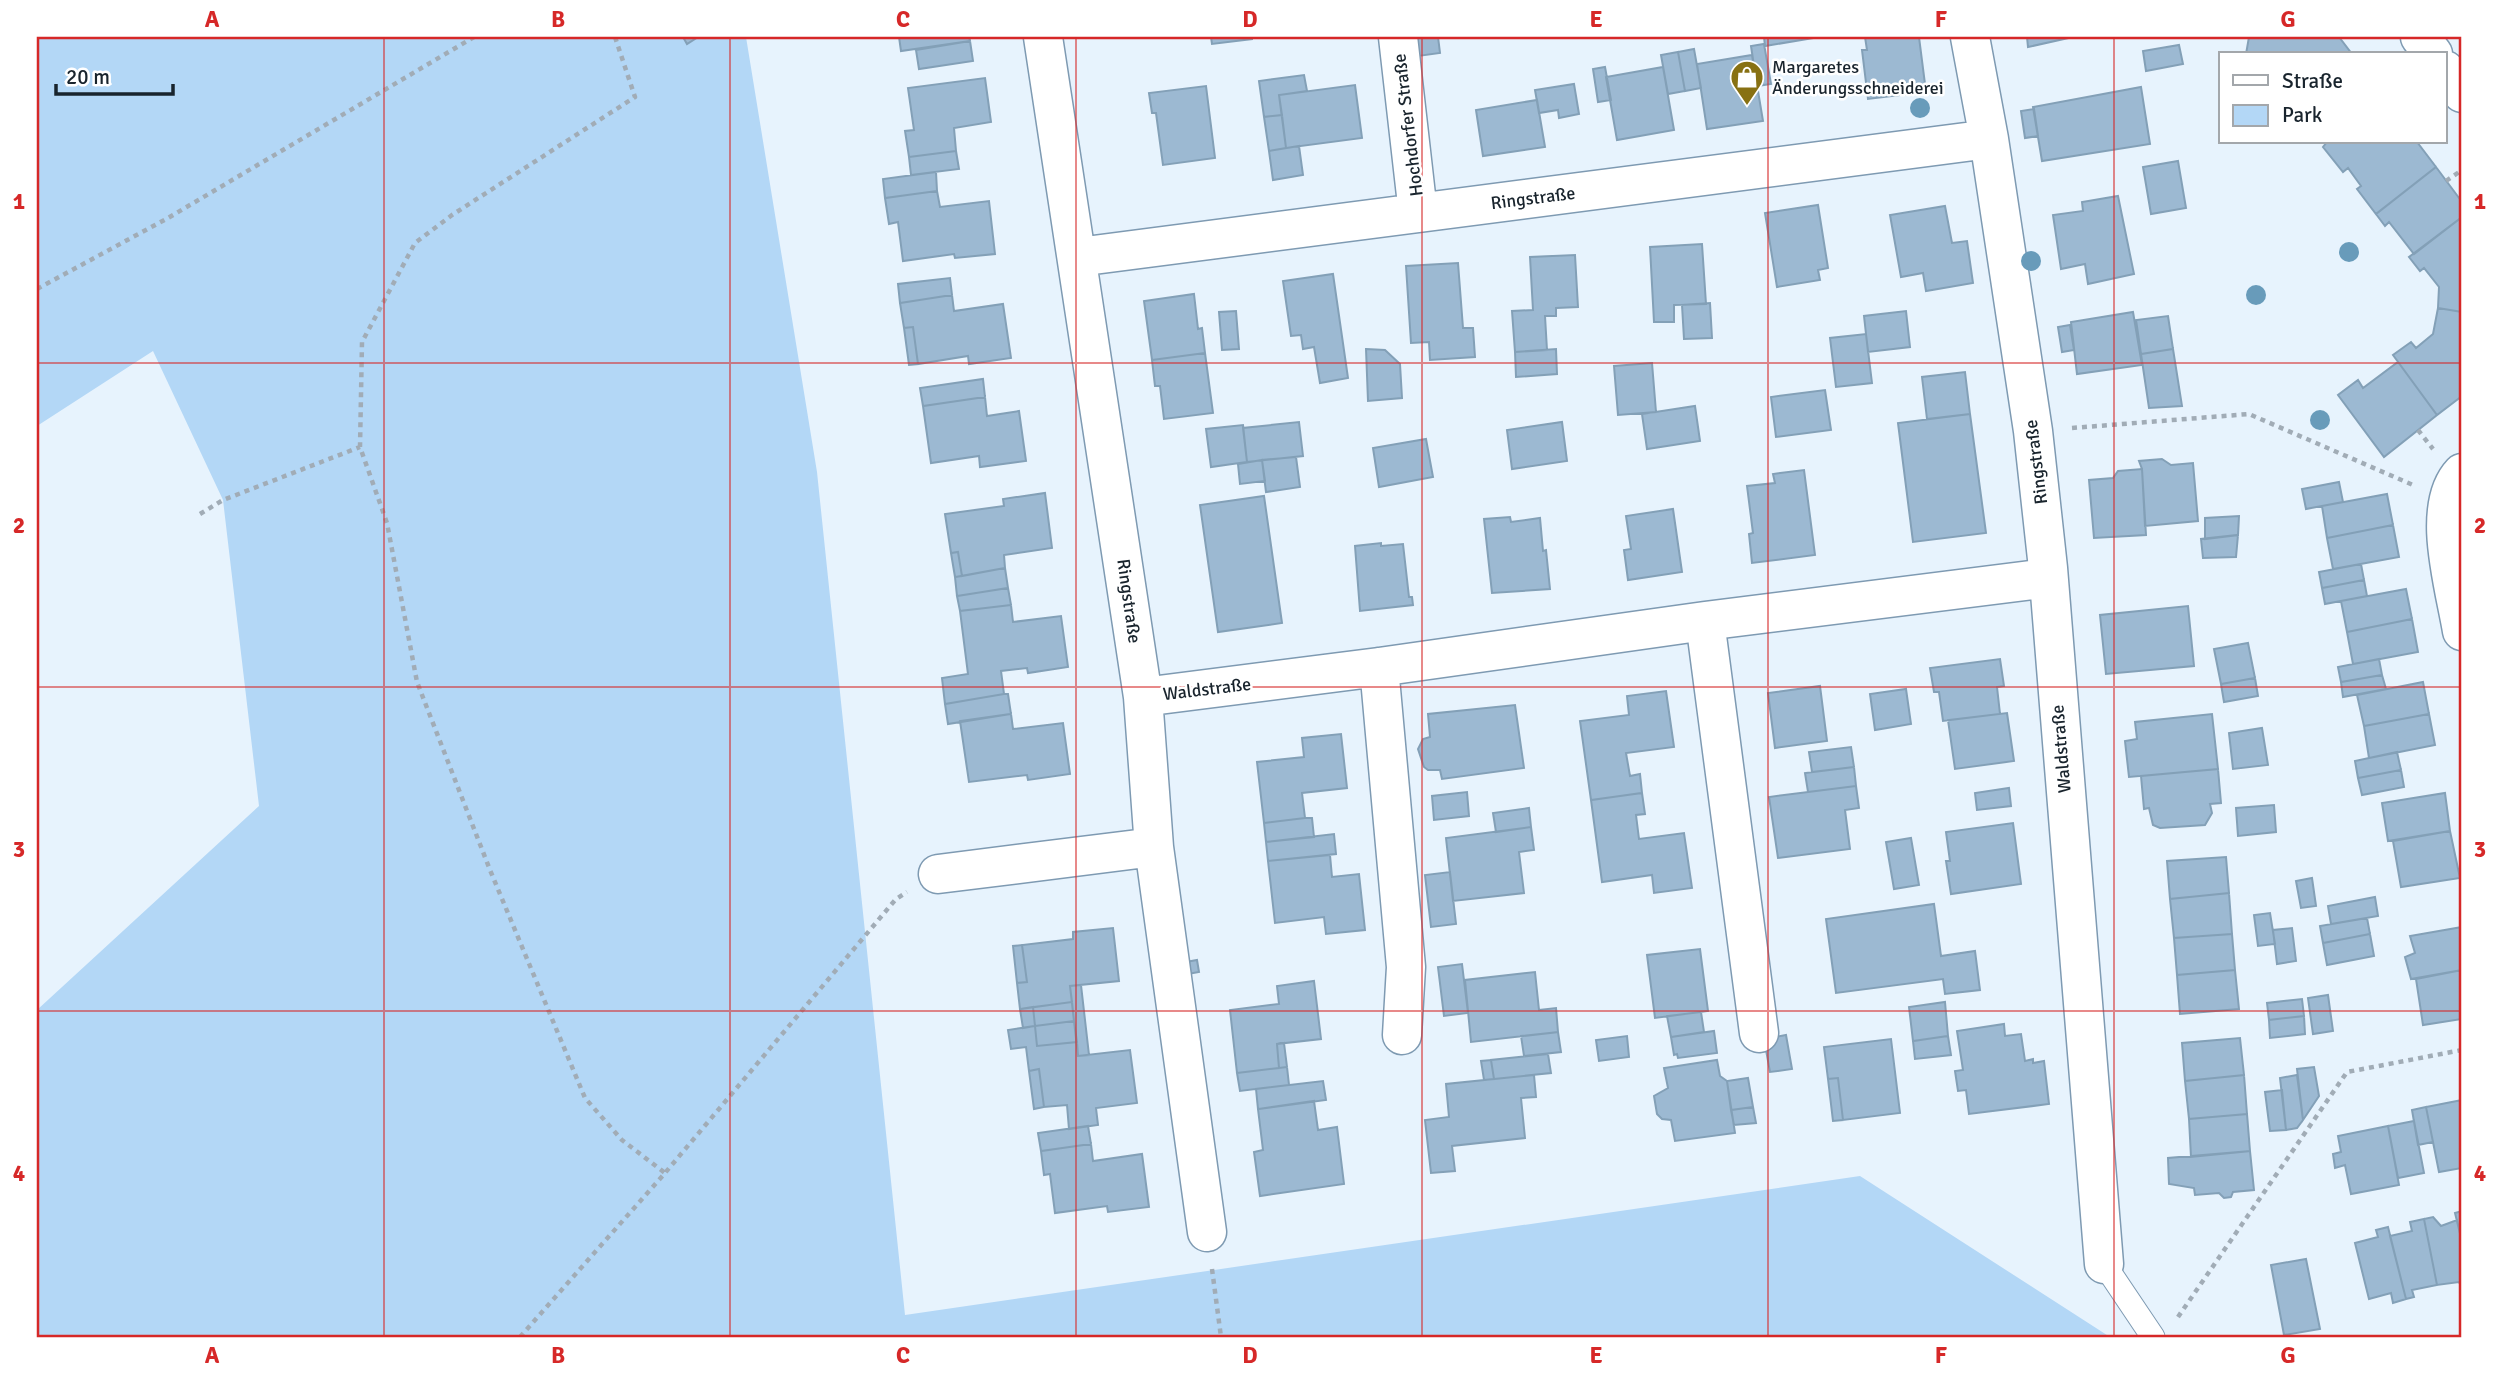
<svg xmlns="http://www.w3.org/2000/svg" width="2499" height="1374" font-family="Signika,sans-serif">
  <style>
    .green { fill: #b3d7f6 }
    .building { fill: #9cb9d2; stroke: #83a0b7; stroke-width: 2 }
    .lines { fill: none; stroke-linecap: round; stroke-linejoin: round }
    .service-casing { stroke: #7e9ab2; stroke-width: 25 }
    .minor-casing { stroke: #7e9ab2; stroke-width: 41 }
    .path { stroke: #a1acb6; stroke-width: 4.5; stroke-dasharray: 5 5; stroke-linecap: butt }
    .service { stroke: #fff; stroke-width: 23 }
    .minor { stroke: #fff; stroke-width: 38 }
    .tree { fill: #689bba }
    .grid { fill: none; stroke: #d62828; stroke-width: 2; stroke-opacity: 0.55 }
    .labels { text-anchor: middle; stroke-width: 5; stroke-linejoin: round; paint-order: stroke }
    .poi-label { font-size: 18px; fill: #19242d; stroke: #fff; text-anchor: start }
    .street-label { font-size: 18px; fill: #19242d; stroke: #fff }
    .neatline { fill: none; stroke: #d62828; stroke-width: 2.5 }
    .grid-label { font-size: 23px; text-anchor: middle; font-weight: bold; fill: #d62828 }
  </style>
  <rect width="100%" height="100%" fill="#e7f3fd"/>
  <path class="green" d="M37,37H746L817,472L905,1315L1860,1176L2110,1337H37V1010L259,806L223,500L153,351L37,426Z"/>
  <path class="building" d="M683,37H698L687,44Z
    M899,37H969L970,41L901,51Z
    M1211,37H1252V39L1212,44Z
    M1407,37H1438L1440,53L1411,57Z
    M1764,37H1814V38L1765,46Z
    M1865,37H1919L1926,92L1868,99L1862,50H1867Z
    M2027,37H2073L2028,47Z
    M2249,37H2339L2352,54H2246Z
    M970,41L973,61L919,69L916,50Z
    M1764,44L1771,84L1757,86L1751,46Z
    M2179,45L2183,64L2146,71L2143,51Z
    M1694,49L1701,88L1685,91L1678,52Z
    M1678,52L1685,91L1668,94L1661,55Z
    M1752,55L1763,121L1707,129L1697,64Z
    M1605,67L1611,100L1598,102L1593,69Z
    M1663,67L1674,130L1617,140L1606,77Z
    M1304,75L1307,91L1279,95L1282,115L1264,117L1259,81Z
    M985,78L991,122L954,128L956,151L909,157L905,131L914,130L908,88Z
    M1574,84L1579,114L1559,118L1558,110L1539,113L1535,90Z
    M1355,85L1362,138L1286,148L1279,95Z
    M1206,86L1215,158L1163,165L1156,113H1152L1149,93Z
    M2141,87L2150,144L2042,161L2033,107Z
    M1537,100L1545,147L1483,156L1476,110Z
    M2034,109L2038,136L2025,138L2021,111Z
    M1282,115L1286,148L1269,151L1264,117Z
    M2327,142H2417L2436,167L2376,214L2357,189L2361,186L2348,168L2343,172L2323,147Z
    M1299,146L1303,175L1273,180L1269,151Z
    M956,151L959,169L911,175L909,157Z
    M2178,161L2186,208L2151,214L2143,167Z
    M2436,167L2462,202V217L2414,254L2389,222L2385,226L2376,214Z
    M936,172L937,191L885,198L883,179Z
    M937,191L940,207L989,201L995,254L955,258L954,254L903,261L898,222L889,224L885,198Z
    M2118,196L2134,274L2088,284L2085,264L2061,269L2053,215L2083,211L2082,202Z
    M1818,205L1828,268L1818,270L1820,280L1777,287L1765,213Z
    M1945,206L1952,243L1967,241L1973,283L1926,291L1923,273L1901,277L1890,215Z
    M2462,217V312L2438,308L2439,287L2424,268L2420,271L2409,257Z
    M1702,244L1706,304L1674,305V322H1654L1650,247Z
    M1575,255L1578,307L1556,308V316H1545L1547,350L1515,352L1512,311L1533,310L1530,257Z
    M1458,263L1463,328H1473L1475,357L1430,360L1429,342L1411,343L1406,266Z
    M1333,274L1348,378L1320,383L1314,347L1303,349L1301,335L1291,336L1283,281Z
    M950,278L952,295L900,303L898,284Z
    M1194,294L1198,329L1202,328L1205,353L1152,360L1144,301Z
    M952,295L954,311L1003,304L1011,358L969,364L968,356L918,364L913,327L904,328L900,303Z
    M1710,303L1712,338L1684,339L1682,305Z
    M2438,308L2462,312V396L2437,415L2393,355L2411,342L2416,348L2433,334Z
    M1236,311L1239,349L1222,350L1219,312Z
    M1906,311L1910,347L1868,352L1864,316Z
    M2133,312L2142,365L2077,374L2071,322Z
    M2168,316L2173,349L2141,354L2136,320Z
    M2070,325L2074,350L2062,352L2058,327Z
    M913,327L918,364L909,365L904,328Z
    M1866,334L1872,383L1836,387L1830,338Z
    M1366,349L1385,350L1400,364L1402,398L1368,401Z
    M1556,349L1557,374L1516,377L1515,352Z
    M2173,349L2182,406L2149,408L2141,354Z
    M1205,353L1213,413L1164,419L1160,386H1155L1152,360Z
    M2398,362L2437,415L2384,457L2338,395L2358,380L2363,388Z
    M1652,363L1656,412L1618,415L1614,366Z
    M1965,372L1970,414L1927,419L1922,377Z
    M983,379L985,397L923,406L920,388Z
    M1825,390L1831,430L1776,437L1771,397Z
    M985,397L987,416L1019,411L1026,461L980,467L979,456L931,463L923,406Z
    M1695,406L1700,441L1647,449L1642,414Z
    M1970,414L1986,533L1913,542L1898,423Z
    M1299,422L1303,456L1247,462L1243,428Z
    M1562,422L1567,461L1512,469L1507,430Z
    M1243,425L1247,462L1211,467L1206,429Z
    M1426,439L1433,477L1379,487L1373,448Z
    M1296,457L1300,487L1266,492L1262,460Z
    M2162,459L2171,465L2193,463L2198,521L2145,526L2142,469L2139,461Z
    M1262,460L1265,481L1240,484L1238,464Z
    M2142,469L2146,535L2094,538L2089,480L2113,478L2118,471Z
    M1804,470L1815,555L1752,563L1749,534L1753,533L1747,486L1775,483L1773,474Z
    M2339,482L2343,502L2306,509L2302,489Z
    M1045,493L1052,548L1004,555L1005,568L962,576L958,552L951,553L945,514L1004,506L1003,499Z
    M2387,494L2393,525L2327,538L2322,506Z
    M1264,496L1282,623L1218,632L1200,505Z
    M1673,509L1682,572L1628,580L1624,550L1631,549L1626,516Z
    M2239,516L2238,535L2205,539V518Z
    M1510,517L1511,522L1540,518L1543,551L1546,550L1550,589L1492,593L1484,519Z
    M2393,525L2399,557L2333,569L2327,538Z
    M2238,535L2236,557L2203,558L2201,539Z
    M1381,543V546L1403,544L1409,597H1412L1413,605L1360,611L1355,546Z
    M958,552L962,576L955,577L951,553Z
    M2361,564L2364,580L2322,588L2319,572Z
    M1005,568L1008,588L957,596L955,577Z
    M2364,580L2367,596L2325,604L2322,588Z
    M1008,588L1011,605L960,611L957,596Z
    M2406,589L2412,619L2347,632L2341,601Z
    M1011,605L1013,622L1061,616L1068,667L1028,673L1027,668L1001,671L1004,694L945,704L942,678L968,674L960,611Z
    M2188,606L2194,666L2106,674L2100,615Z
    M2412,619L2418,652L2353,664L2347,632Z
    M2248,643L2255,678L2221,684L2214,649Z
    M2000,659L2004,686L1997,687L2000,714L1943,721L1939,692H1934L1930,668Z
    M2379,659L2382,675L2341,682L2338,667Z
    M2382,675L2386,689L2343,697L2341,682Z
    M2255,678L2258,696L2224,702L2221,684Z
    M2423,682L2429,714L2364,726L2357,695Z
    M1820,686L1827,741L1775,748L1768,693Z
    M1906,689L1911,724L1875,730L1870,694Z
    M1666,691L1674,747L1626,753L1630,776L1640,774L1642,793L1591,800L1580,721L1629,715L1627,696Z
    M1004,694H1008L1011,714L948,724L945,704Z
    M1515,705L1524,768L1442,779L1440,770H1428L1424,767L1418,749L1423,739L1430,737L1428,714Z
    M2007,713L2014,761L1955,769L1948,720Z
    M1011,714L1013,729L1063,723L1070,774L1028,780L1027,775L969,782L960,721Z
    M2212,714L2218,769L2129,777L2125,741L2137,739L2135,722Z
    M2429,714L2435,745L2369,758L2364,726Z
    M2262,728L2268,765L2233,769L2229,733Z
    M1341,734L1347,788L1302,793L1305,818L1264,823L1257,762L1304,757L1302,738Z
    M1851,747L1854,767L1812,772L1809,752Z
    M2397,752L2401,770L2358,778L2355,761Z
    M1854,767L1856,786L1808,792L1805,773Z
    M2218,769L2221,803L2210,804L2212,813L2205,825L2160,828L2153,825L2149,808L2144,809L2141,776Z
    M2401,770L2404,787L2362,795L2358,778Z
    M1856,786L1859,808L1845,810L1850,849L1778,858L1769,797Z
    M2009,788L2011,806L1977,810L1975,793Z
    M1467,792L1469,816L1434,820L1432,796Z
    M1642,793L1645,814L1636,815L1639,839L1684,833L1692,888L1654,893L1652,875L1602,882L1591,800Z
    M2445,793L2450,831L2388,841L2382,803Z
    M2274,805L2276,832L2238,836L2236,808Z
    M1529,808L1531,827L1496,832L1493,813Z
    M1305,818H1312L1314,837L1266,842L1264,823Z
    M2013,823L2021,884L1951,894L1946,861H1950L1946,832Z
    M1531,827L1534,850L1519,852L1524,893L1453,901L1446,838Z
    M2450,831L2460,878L2401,887L2393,841Z
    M1334,834L1336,854L1268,861L1266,842Z
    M1911,838L1919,885L1894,889L1886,842Z
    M1330,855L1332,877L1359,874L1365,930L1326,934L1324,917L1275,923L1268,861Z
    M2226,857L2229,893L2170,899L2167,861Z
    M1450,872L1456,924L1431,927L1425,875Z
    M2312,878L2316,906L2301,908L2296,881Z
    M2229,893L2232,934L2174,938L2170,899Z
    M2375,897L2378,916L2331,924L2328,906Z
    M1934,904L1941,956L1975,951L1980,990L1945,994L1943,979L1836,993L1826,919Z
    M2270,913L2275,944L2258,946L2254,915Z
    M2367,918L2370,934L2323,943L2320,926Z
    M2462,927V970L2411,979L2405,957L2415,953L2410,936Z
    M1113,928L1119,981L1070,986L1072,1002L1020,1009L1017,983L1027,982L1022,945L1073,939V932Z
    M2292,928L2296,961L2277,964L2273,930Z
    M2232,934L2235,970L2177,975L2174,938Z
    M2370,934L2374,956L2327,965L2323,943Z
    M1022,945L1027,982L1017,983L1013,946Z
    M1700,949L1708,1011L1655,1018L1647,955Z
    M1197,960L1199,972L1182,975L1180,963Z
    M1462,964L1468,1013L1444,1016L1438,967Z
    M2235,970L2239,1009L2180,1014L2177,975Z
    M2462,970V1019L2423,1025L2416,979Z
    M1535,972L1539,1010L1556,1008L1558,1032L1471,1042L1465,980Z
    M1314,981L1321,1039L1277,1044L1279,1068L1237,1073L1230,1010L1279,1004L1277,986Z
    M1081,985L1089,1055L1078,1056L1070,986Z
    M2328,995L2333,1031L2313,1034L2308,998Z
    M2302,999L2304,1016L2269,1020L2267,1003Z
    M1072,1002L1074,1021L1035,1026L1033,1007Z
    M1945,1002L1948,1036L1913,1041L1909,1007Z
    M1033,1007L1035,1026L1023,1028L1020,1009Z
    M1701,1012L1704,1032L1671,1037L1667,1016Z
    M2304,1016L2305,1034L2270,1038L2269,1020Z
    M1074,1021L1077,1042L1037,1046L1035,1026Z
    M2004,1024L2005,1036L2021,1034L2025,1061L2033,1059V1063L2044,1061L2049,1104L1969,1114L1966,1090L1958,1091L1955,1071L1963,1070L1957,1031Z
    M1035,1026L1037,1046L1077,1042L1078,1056L1130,1050L1137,1103L1096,1108L1098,1125L1069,1129L1067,1105L1044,1107L1039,1069L1029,1071L1026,1047L1011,1049L1008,1030Z
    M1714,1031L1717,1053L1678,1058L1677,1054L1674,1055L1671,1037Z
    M1558,1032L1561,1052L1524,1056L1521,1036Z
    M1786,1035L1792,1069L1770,1072L1764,1039Z
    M1627,1036L1629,1057L1599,1061L1596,1040Z
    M1948,1036L1951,1055L1915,1059L1913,1041Z
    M2240,1038L2244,1075L2185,1081L2182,1043Z
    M1891,1039L1900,1113L1843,1120L1838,1078L1828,1079L1824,1047Z
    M1284,1043L1287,1067L1279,1068L1277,1044Z
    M1548,1054L1551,1073L1494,1079L1491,1060Z
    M1491,1060L1494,1079L1484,1080L1481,1061Z
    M1717,1060L1720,1076L1727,1081L1735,1133L1675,1141L1671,1120L1662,1119L1657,1114L1654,1096L1668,1088L1664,1068Z
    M1287,1067L1289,1085L1240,1091L1237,1073Z
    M2314,1067L2319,1096L2303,1120L2297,1069Z
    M1039,1069L1044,1107L1034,1109L1029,1071Z
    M1534,1075L1536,1097L1521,1098L1525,1138L1452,1146L1455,1171L1431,1173L1425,1120L1449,1117L1446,1084Z
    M2244,1075L2247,1114L2189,1119L2185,1081Z
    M2297,1075L2303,1120L2297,1128L2286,1130L2280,1078Z
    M1748,1078L1753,1107L1731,1110L1727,1081Z
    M1838,1078L1843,1120L1833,1121L1828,1079Z
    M1323,1081L1326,1100L1258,1109L1256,1089Z
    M2282,1090L2286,1130L2270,1131L2265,1092Z
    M2462,1100V1168L2439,1172L2426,1107Z
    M1314,1101L1318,1130L1337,1127L1344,1184L1260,1196L1254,1152L1263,1150L1258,1109Z
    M1753,1107L1756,1123L1734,1125L1731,1110Z
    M2426,1107L2433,1142L2418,1145L2412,1110Z
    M2247,1114L2250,1151L2191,1157L2189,1119Z
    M2414,1121L2424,1173L2398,1178L2388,1126Z
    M1088,1126L1091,1144L1041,1151L1038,1133Z
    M2388,1126L2399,1185L2351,1194L2345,1165L2335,1168L2333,1154L2341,1152L2338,1136Z
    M1091,1144L1093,1161L1142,1154L1149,1207L1108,1212L1107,1206L1055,1213L1050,1174L1044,1175L1041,1151Z
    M2250,1151L2254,1190L2233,1192L2231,1197L2224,1198L2219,1193L2195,1195L2194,1188L2169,1184L2168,1158Z
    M2462,1211V1242L2455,1213Z
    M2433,1217L2441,1226L2457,1220L2462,1242V1288L2459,1282L2437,1285L2424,1219Z
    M2424,1219L2437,1285L2412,1290L2414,1297L2406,1299L2390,1236L2412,1231L2410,1222Z
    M2388,1227L2406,1299L2393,1303L2391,1293L2369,1299L2355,1243L2378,1237L2376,1230Z
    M2306,1259L2320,1329L2284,1335L2271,1265Z"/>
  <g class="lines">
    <defs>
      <path id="service" d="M2104,1264L2153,1337"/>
      <path id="minor" d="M1043,37L1143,697L1154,847L1207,1232
        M1398,37L1418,213
        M1970,37L1989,139L2033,431L2048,568L2104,1264
        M2420,37L2433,54
        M2445,70L2462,93
        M1078,257L1989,139
        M2462,473C2430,507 2455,588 2462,631
        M1705,621L1759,1033
        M1379,667L1406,967L1402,1035
        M1143,697L1379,667L1705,621L2048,578
        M938,874L1154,847"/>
    </defs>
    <use href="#service" class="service-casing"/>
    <use href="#minor" class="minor-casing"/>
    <path class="path" d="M615,37L635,97L452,215L415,243L362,342L360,447L387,523L417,682L490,870L585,1098L622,1140L665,1173
      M2446,181L2462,170
      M37,289L168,218L474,37
      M2072,428L2249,414L2413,485
      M2418,430L2433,449
      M200,514L223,500L360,447
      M1212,1269L1221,1337
      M2178,1317L2347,1072L2462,1050
      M520,1337L665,1173L896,899L907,892"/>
    <use href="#service" class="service"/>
    <use href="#minor" class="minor"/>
  </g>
  <g class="tree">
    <circle cx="1920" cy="108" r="10"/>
    <circle cx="2349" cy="252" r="10"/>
    <circle cx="2031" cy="261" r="10"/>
    <circle cx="2256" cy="295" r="10"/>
    <circle cx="2320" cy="420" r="10"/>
  </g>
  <path class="grid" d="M384,37V1337M730,37V1337M1076,37V1337M1422,37V1337M1768,37V1337M2114,37V1337M37,363H2462M37,687H2462M37,1011H2462"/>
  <defs>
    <symbol id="shop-pin" viewBox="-11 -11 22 30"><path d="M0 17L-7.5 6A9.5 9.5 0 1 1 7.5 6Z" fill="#887113" stroke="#fff"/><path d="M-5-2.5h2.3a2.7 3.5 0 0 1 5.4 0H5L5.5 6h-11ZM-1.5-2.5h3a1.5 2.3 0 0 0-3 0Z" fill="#fff"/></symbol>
  </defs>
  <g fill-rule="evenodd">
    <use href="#shop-pin" x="1728" y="58" width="38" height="52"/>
  </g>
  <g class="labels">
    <g class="poi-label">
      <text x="1772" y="73">Margaretes<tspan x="1772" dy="21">Änderungsschneiderei</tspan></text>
    </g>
    <g class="street-label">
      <text transform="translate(1408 125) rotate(-97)" y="6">Hochdorfer Straße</text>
      <text transform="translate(1533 198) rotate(-7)" y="6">Ringstraße</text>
      <text transform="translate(2036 462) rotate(-97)" y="6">Ringstraße</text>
      <text transform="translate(1129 601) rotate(82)" y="6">Ringstraße</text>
      <text transform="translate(1207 689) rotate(-7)" y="6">Waldstraße</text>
      <text transform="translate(2061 749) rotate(-95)" y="6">Waldstraße</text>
    </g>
  </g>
  <rect width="2499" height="1374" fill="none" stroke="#ffffff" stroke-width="77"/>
  <rect x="2219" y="52" width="228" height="91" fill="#ffffff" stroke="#a3a7ab" stroke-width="2"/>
  <rect x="2233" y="75" width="35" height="10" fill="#ffffff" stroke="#a3a7ab" stroke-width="2"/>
  <text x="2282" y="88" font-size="21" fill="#19242d">Straße</text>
  <rect x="2233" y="105" width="35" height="21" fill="#b3d7f6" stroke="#a3a7ab" stroke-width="2"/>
  <text x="2282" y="122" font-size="21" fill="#19242d">Park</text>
  <path d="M56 84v10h117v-10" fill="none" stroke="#19242d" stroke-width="3.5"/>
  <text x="66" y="84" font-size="21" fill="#19242d" stroke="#ffffff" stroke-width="5" paint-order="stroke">20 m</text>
  <rect x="38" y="38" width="2422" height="1298" class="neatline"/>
  <g class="grid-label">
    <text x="212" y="27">A</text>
    <text x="558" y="27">B</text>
    <text x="903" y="27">C</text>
    <text x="1250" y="27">D</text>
    <text x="1596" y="27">E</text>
    <text x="1941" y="27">F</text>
    <text x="2288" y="27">G</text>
    <text x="19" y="209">1</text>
    <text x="2480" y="209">1</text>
    <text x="19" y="533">2</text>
    <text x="2480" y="533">2</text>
    <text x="19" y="857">3</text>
    <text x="2480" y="857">3</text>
    <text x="19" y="1181">4</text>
    <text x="2480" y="1181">4</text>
    <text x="212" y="1363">A</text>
    <text x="558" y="1363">B</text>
    <text x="903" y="1363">C</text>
    <text x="1250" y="1363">D</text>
    <text x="1596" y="1363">E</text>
    <text x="1941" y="1363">F</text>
    <text x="2288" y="1363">G</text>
  </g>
</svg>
